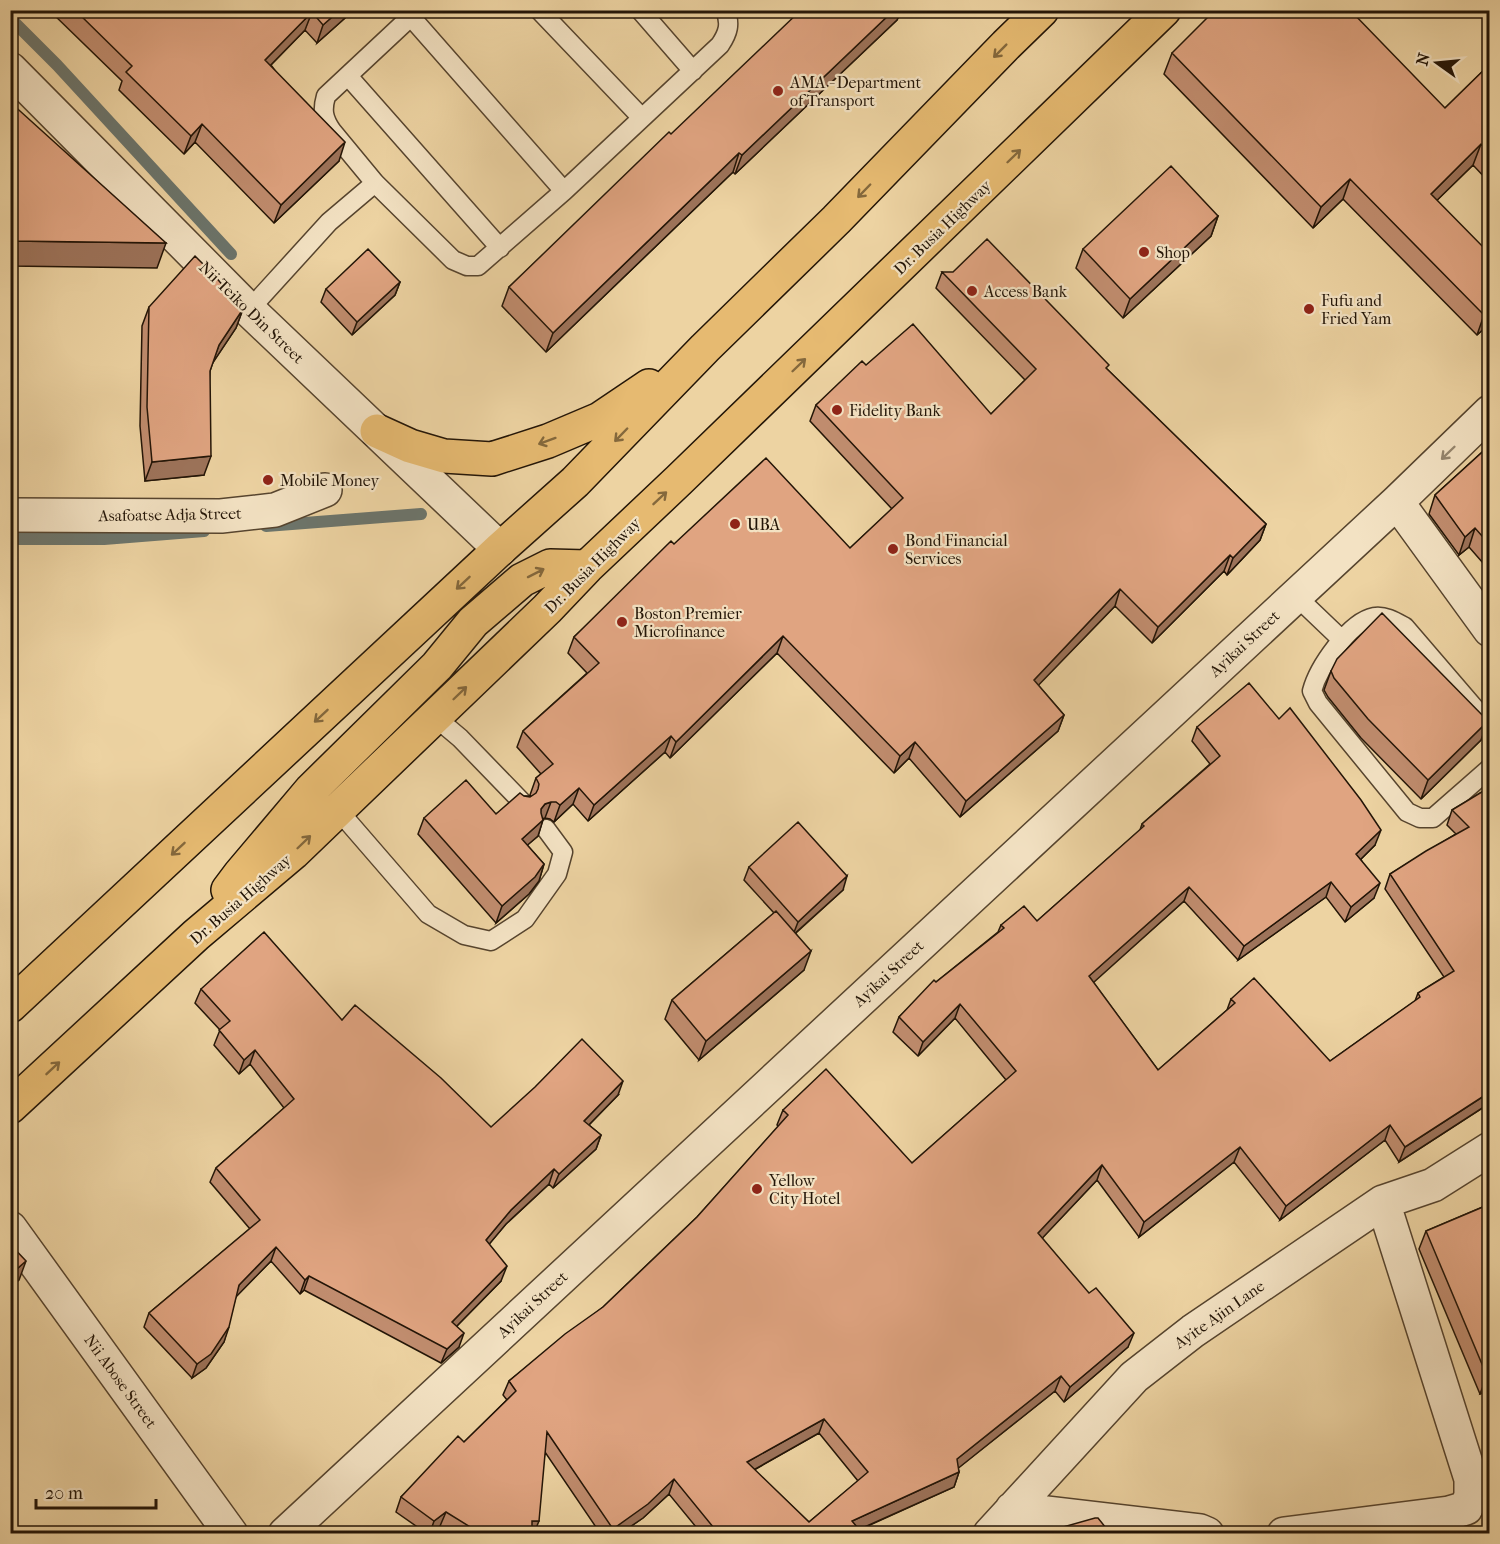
<svg xmlns="http://www.w3.org/2000/svg" width="1500" height="1544" font-family="'IM FELL French Canon',serif">
  <style>
    .lines { fill: none; stroke-linecap: round; stroke-linejoin: round }
    .stream { stroke: #6c756c; stroke-width: 12 }
    .service-casing { stroke: #56442e; stroke-width: 21 }
    .minor-casing { stroke: #56442e; stroke-width: 36 }
    .trunk-casing { stroke: #231507; stroke-width: 36 }
    .service { stroke: #f3e2c3; stroke-width: 18 }
    .minor { stroke: #f3e2c3; stroke-width: 33 }
    .trunk { stroke: #e6ba71; stroke-width: 33 }
    .wall { fill: #c18d6f; stroke: #231507; stroke-width: 1.5; fill-rule: evenodd }
    .shaded-wall { fill: #9d735a; stroke: #231507; stroke-width: 1.5 }
    .building { fill: #e0a481; stroke: #231507; stroke-width: 1.5; fill-rule: evenodd }
    .oneway { stroke: #84683c }
    .oneway2 { stroke: #95866e }
    .poi-dot { fill: #8f2418; stroke: #f3e2c3; stroke-width: 2 }
    .labels { text-anchor: middle; stroke-width: 4.5; stroke-linejoin: round; paint-order: stroke }
    .poi-label { font-size: 16px; fill: #231507; stroke: #f3e2c3; text-anchor: start }
    .street-label { font-size: 16px; fill: #231507; stroke: #f3e2c3 }
  </style>
  <rect width="100%" height="100%" fill="#edd3a2"/>
  <filter id="stains"><feTurbulence type="fractalNoise" baseFrequency=".00333" numOctaves="4"/><feColorMatrix values="0 0 0 0 .2 0 0 0 0 .09 0 0 0 0 .02 0 0 0 .5 -.17"/></filter>
  <radialGradient id="worn" r=".72"><stop offset=".6" stop-color="#630" stop-opacity="0"/><stop offset="1" stop-color="#630" stop-opacity=".3"/></radialGradient>
  <g class="lines">
    <path class="stream" d="M10,18L57,65L231,254
      M266,526L421,514
      M10,539H104L204,531"/>
    <defs>
      <path id="service" d="M418,10L326,96C322,110 323,118 332,131L375,183L453,260L467,266H478L564,191L720,45C728,33 731,24 725,10
        M539,10L642,118
        M640,10L693,71
        M411,17L564,191
        M348,76L500,248
        M249,310L329,222L375,183
        M1296,596L1341,639
        M435,717L460,738L522,802
        M1490,726L1405,627C1396,622 1385,615 1374,617C1349,622 1318,668 1312,691L1318,703L1407,812L1420,818H1433L1490,768
        M338,810L428,914L464,935L491,941L525,919L557,874L563,852L546,829"/>
      <path id="minor" d="M10,69L249,310L500,549
        M1397,502L1490,630
        M10,515L221,516L275,510L325,490
        M10,1228L231,1534
        M1012,1509L1200,1531L1207,1534
        M285,1534L1397,502L1490,412
        M990,1534L1134,1377L1193,1331L1383,1202L1433,1185L1490,1149
        M1284,1534L1449,1513L1466,1508L1471,1496V1479L1383,1202"/>
      <path id="trunk" d="M377,431L410,446L444,456L492,459L548,441L600,419L649,386
        M228,890L240,874L311,790L437,666L473,622L522,580L550,566L587,567
        M10,1006L500,549L575,482L705,348L836,220L1006,45L1042,10
        M10,1107L196,935L293,853L547,609L587,567L679,480L1164,10"/>
    </defs>
    <use href="#service" class="service-casing"/>
    <use href="#minor" class="minor-casing"/>
    <use href="#trunk" class="trunk-casing"/>
    <use href="#service" class="service"/>
    <use href="#minor" class="minor"/>
    <use href="#trunk" class="trunk"/>
  </g>
  <path class="wall" d="M49,10H354L317,43L305,30L271,65L339,161L274,223L195,142L184,154L119,90L122,81Z
    M898,18L897,20L735,174L733,172L546,352L502,306L509,287L671,134Z
    M1172,53L1445,108L1490,64V183L1473,165L1437,200L1490,323L1477,335L1343,199L1313,228L1164,74Z
    M1218,216L1211,236L1123,318L1076,268L1083,249Z
    M942,272L1107,369L1266,524L1260,540L1227,575L1224,571L1152,643L1115,606L1038,685L1064,715L1058,731L960,817L909,758L894,773L777,653L670,758L665,752L588,821L573,804L554,822L550,819L545,818L543,819L538,836L527,845L544,864L539,881L529,894L496,923L418,834L424,818L496,814L524,796H531L530,795L536,778L541,774L517,747L523,731L587,673L568,653L574,637L674,544L850,548L892,509L810,421L816,405L866,365L991,414L1025,380L936,288Z
    M400,282L395,295L352,335L321,302L326,289Z
    M149,307L243,309L236,328L213,362L210,371L204,475L145,481L140,426L142,326Z
    M1490,445V571L1469,547L1459,555L1429,514L1435,495Z
    M1331,671L1481,740L1421,799L1361,738L1328,697L1324,690Z
    M1197,727L1375,845L1361,859L1374,898L1345,922L1326,897L1238,960L1184,901L1093,982L1158,1070L1227,1010L1231,999L1330,1061L1415,1001L1418,993L1444,977L1385,889L1390,874L1456,834L1447,825L1452,810L1490,787V1103L1399,1162L1385,1140L1280,1220L1234,1162L1139,1237L1097,1180L1042,1238L1128,1347L1064,1402L1055,1391L958,1468L959,1472L954,1487L859,1530L862,1533H701L669,1494L643,1518L621,1533H600L545,1452L534,1533H452L440,1526L431,1533H426L396,1512L401,1497L464,1442L507,1400L503,1395L509,1381L603,1307L697,1217L779,1126L777,1125L783,1110L912,1163L1006,1080L955,1018L918,1056L893,1032L899,1017L936,982L998,932L1001,925L1037,921L1140,830L1142,824L1210,764L1192,741ZM819,1433L858,1481L809,1522L754,1470Z
    M749,867L843,890L796,933L804,970L699,1060L665,1019L672,1000L774,913L744,880Z
    M201,989L342,1020L491,1127L618,1095L589,1125L601,1135L596,1149L553,1188L549,1184L506,1224L489,1244L501,1281L457,1326L459,1347L441,1363L304,1290L300,1294L271,1261L236,1296L224,1342L206,1368L192,1378L144,1327L149,1313L250,1229L210,1182L216,1168L284,1108L250,1064L239,1074L214,1045L220,1030L195,1003Z
    M1490,1204V1390L1480,1394L1419,1249L1426,1231Z"/>
  <path class="shaded-wall" d="M340,10H354L317,43L323,25Z
    M894,10H906L898,18L897,20L735,174L742,155Z
    M312,12L305,30L258,78L265,60Z
    M202,124L195,142L184,154L191,136Z
    M345,142L339,161L274,223L281,205Z
    M1481,144L1473,165L1423,214L1431,194Z
    M739,153L733,172L546,352L553,333Z
    M1350,179L1343,199L1313,228L1321,207Z
    M1218,216L1211,236L1123,318L1130,299Z
    M10,241L166,243L157,268L10,266Z
    M400,282L395,295L352,335L357,322Z
    M243,309L236,328L212,364L219,345Z
    M1490,309V323L1477,335L1484,315Z
    M211,456L204,475L145,481L152,462Z
    M1266,524L1260,540L1227,575L1233,558Z
    M1475,528L1469,547L1459,555L1465,537Z
    M1230,555L1224,571L1152,643L1158,627Z
    M1120,589L1115,606L1028,696L1034,680Z
    M783,636L777,653L670,758L676,742Z
    M1064,715L1058,731L960,817L966,801Z
    M1488,721L1481,740L1421,799L1428,780Z
    M671,736L665,752L588,821L594,805Z
    M915,742L909,758L894,773L900,756Z
    M579,788L573,804L554,822L560,805Z
    M551,802L545,818L539,820L541,809L545,804Z
    M543,820L538,836L516,855L522,839Z
    M1381,830L1375,845L1351,869L1356,854Z
    M544,864L539,881L529,894L496,923L502,906Z
    M847,876L843,890L793,935L798,922Z
    M1331,882L1326,897L1238,960L1244,946Z
    M1380,883L1374,898L1345,922L1351,907Z
    M1189,887L1184,901L1084,991L1089,976Z
    M811,951L804,970L699,1060L706,1041Z
    M960,1004L955,1018L918,1056L923,1042Z
    M255,1050L250,1064L239,1074L244,1060Z
    M623,1081L618,1095L579,1135L584,1121Z
    M1490,1092V1103L1399,1162L1405,1147Z
    M1390,1125L1385,1140L1280,1220L1286,1206Z
    M601,1135L596,1149L553,1188L559,1174Z
    M1240,1147L1234,1162L1139,1237L1144,1222Z
    M1102,1165L1097,1180L1033,1248L1038,1233Z
    M554,1169L549,1184L506,1224L481,1254L486,1240L511,1210Z
    M276,1247L271,1261L234,1299L239,1285Z
    M26,1261L19,1280L10,1288V1275Z
    M507,1266L501,1281L447,1336L452,1322Z
    M309,1276L304,1290L300,1294L305,1280Z
    M229,1327L224,1342L206,1368L192,1378L197,1364Z
    M464,1333L459,1347L441,1363L447,1349Z
    M1134,1333L1128,1347L1064,1402L1070,1387Z
    M1490,1375V1390L1480,1394L1487,1376Z
    M1061,1376L1055,1391L951,1474L957,1459Z
    M824,1419L819,1433L741,1477L747,1462Z
    M959,1472L954,1487L851,1533L852,1521Z
    M674,1479L669,1494L643,1518L621,1533H611L613,1529Z
    M446,1512L440,1526L431,1533H430L434,1521Z
    M532,1521H539L534,1533H527Z"/>
  <path class="building" d="M75,10H340L323,25L312,12L265,60L345,142L281,205L202,124L191,136L126,72L132,66Z
    M801,10H894L742,155L739,153L553,333L509,287L669,132L671,134Z
    M1215,10H1350L1445,108L1490,64V154L1481,144L1431,194L1490,254V309L1484,315L1350,179L1321,207L1172,53Z
    M10,102L166,243L10,241Z
    M1171,166L1218,216L1130,299L1083,249Z
    M987,239L1109,365L1106,368L1266,524L1233,558L1230,555L1158,627L1120,589L1034,680L1064,715L966,801L915,742L900,756L783,636L676,742L671,736L594,805L579,788L560,805L556,802H551L545,804L541,809V813L543,820L522,839L544,864L535,877L502,906L424,818L466,780L496,814L520,793L524,796L530,797L536,793L538,789L539,784L536,778L553,764L523,731L599,663L574,637L671,541L674,544L766,458L850,548L903,498L816,405L862,361L866,365L913,324L991,414L1036,369L942,272H953Z
    M368,249L400,282L357,322L326,289Z
    M195,256L214,275L243,309L219,345L210,371L211,456L152,462L147,407L149,307Z
    M1490,445V545L1475,528L1465,537L1435,495Z
    M1382,613L1488,721L1428,780L1368,719L1334,678L1331,671L1337,659Z
    M1249,683L1279,719L1290,708L1361,800L1381,830L1356,854L1380,883L1351,907L1331,882L1244,946L1189,887L1089,976L1158,1070L1235,1003L1231,999L1254,978L1330,1061L1420,997L1418,993L1454,971L1390,874L1426,851L1469,827L1452,810L1490,787V1092L1405,1147L1390,1125L1286,1206L1240,1147L1144,1222L1102,1165L1038,1233L1089,1293L1096,1288L1134,1333L1070,1387L1061,1376L957,1459L959,1472L852,1521L862,1533H718L674,1479L648,1504L613,1529L547,1432L539,1521H532V1533H480L446,1512L434,1521L401,1497L458,1436L464,1442L516,1391L509,1381L565,1334L603,1307L697,1217L788,1115L783,1110L826,1069L912,1163L1016,1071L960,1004L923,1042L899,1017L934,980L936,982L1004,928L1001,925L1024,906L1037,921L1144,826L1142,824L1220,756L1197,727ZM824,1419L868,1472L809,1522L747,1462Z
    M798,822L847,876L798,922L749,867Z
    M776,911L811,951L706,1041L672,1000Z
    M264,932L342,1020L355,1005L441,1078L491,1127L535,1087L582,1039L623,1081L584,1121L601,1135L559,1174L554,1169L511,1210L486,1240L507,1266L452,1322L464,1333L447,1349L309,1276L305,1280L276,1247L239,1285L229,1327L211,1354L197,1364L149,1313L260,1220L216,1168L294,1099L255,1050L244,1060L219,1030L230,1021L201,989Z
    M1490,1204V1375L1487,1376L1426,1231Z
    M10,1244L26,1261L10,1275Z
    M1095,1518H1098L1110,1533H1042Z"/>
  <defs><path id="oneway-shaft" d="M-6 0H5M1.5-3L5.5 0L1.5 3" fill="none" stroke-width="1.6" stroke-linecap="round" stroke-linejoin="round" transform="scale(1.5)"/></defs>
  <g class="oneway">
    <use href="#oneway-shaft" transform="translate(1000 51) rotate(135)"/>
    <use href="#oneway-shaft" transform="translate(1014 156) rotate(-44)"/>
    <use href="#oneway-shaft" transform="translate(864 191) rotate(134)"/>
    <use href="#oneway-shaft" transform="translate(799 365) rotate(-44)"/>
    <use href="#oneway-shaft" transform="translate(621 435) rotate(134)"/>
    <use href="#oneway-shaft" transform="translate(547 441) rotate(160)"/>
    <use href="#oneway-shaft" transform="translate(660 498) rotate(-43)"/>
    <use href="#oneway-shaft" transform="translate(536 573) rotate(-27)"/>
    <use href="#oneway-shaft" transform="translate(463 583) rotate(137)"/>
    <use href="#oneway-shaft" transform="translate(460 693) rotate(-44)"/>
    <use href="#oneway-shaft" transform="translate(321 716) rotate(137)"/>
    <use href="#oneway-shaft" transform="translate(304 842) rotate(-44)"/>
    <use href="#oneway-shaft" transform="translate(178 849) rotate(137)"/>
    <use href="#oneway-shaft" transform="translate(53 1068) rotate(-43)"/>
  </g>
  <use class="oneway2" href="#oneway-shaft" transform="translate(1448 453) rotate(136)"/>
  <g class="poi-dot">
    <circle cx="778" cy="91" r="6"/>
    <circle cx="1144" cy="252" r="6"/>
    <circle cx="972" cy="291" r="6"/>
    <circle cx="1309" cy="309" r="6"/>
    <circle cx="837" cy="410" r="6"/>
    <circle cx="268" cy="480" r="6"/>
    <circle cx="735" cy="524" r="6"/>
    <circle cx="893" cy="549" r="6"/>
    <circle cx="622" cy="622" r="6"/>
    <circle cx="757" cy="1189" r="6"/>
  </g>
  <g class="labels">
    <g class="poi-label">
      <text x="790" y="88">AMA - Department<tspan x="790" dy="18">of Transport</tspan></text>
      <text x="1156" y="258">Shop</text>
      <text x="984" y="297">Access Bank</text>
      <text x="1321" y="306">Fufu and<tspan x="1321" dy="18">Fried Yam</tspan></text>
      <text x="849" y="416">Fidelity Bank</text>
      <text x="280" y="486">Mobile Money</text>
      <text x="747" y="530">UBA</text>
      <text x="905" y="546">Bond Financial<tspan x="905" dy="18">Services</tspan></text>
      <text x="634" y="619">Boston Premier<tspan x="634" dy="18">Microfinance</tspan></text>
      <text x="769" y="1186">Yellow<tspan x="769" dy="18">City Hotel</tspan></text>
    </g>
    <g class="street-label">
      <text transform="translate(942 227) rotate(-44)" y="6">Dr. Busia Highway</text>
      <text transform="translate(252 312) rotate(44)" y="6">Nii Teiko Din Street</text>
      <text transform="translate(170 514) rotate(-1)" y="6">Asafoatse Adja Street</text>
      <text transform="translate(592 565) rotate(-45)" y="6">Dr. Busia Highway</text>
      <text transform="translate(1244 643) rotate(-43)" y="6">Ayikai Street</text>
      <text transform="translate(240 899) rotate(-41)" y="6">Dr. Busia Highway</text>
      <text transform="translate(888 973) rotate(-43)" y="6">Ayikai Street</text>
      <text transform="translate(532 1304) rotate(-43)" y="6">Ayikai Street</text>
      <text transform="translate(1219 1314) rotate(-35)" y="6">Ayite Ajin Lane</text>
      <text transform="translate(121 1381) rotate(54)" y="6">Nii Abose Street</text>
    </g>
  </g>
  <rect width="1500" height="1544" fill="none" stroke="#edd3a2" stroke-width="36"/>
  <rect x="12" y="12" width="1476" height="1520" fill="none" stroke="#231507" stroke-width="3"/>
  <rect x="18" y="18" width="1464" height="1508" fill="none" stroke="#231507" stroke-width="1.5"/>
  <g transform="translate(1437 63) rotate(285)" stroke="#f3e2c3" stroke-width="4.5" paint-order="stroke">
  <path d="M0-4.5L10 22L0 15L-10 22Z" fill="#231507"/>
  <text y="-9" font-size="16" font-weight="bold" text-anchor="middle" fill="#231507">N</text>
  </g>
  <path d="M36 1499v9h120v-9" fill="none" stroke="#231507" stroke-width="3"/>
  <text x="45" y="1499" font-size="18" fill="#231507" stroke="#f3e2c3" stroke-width="4.5" paint-order="stroke">20 m</text>
  <rect width="100%" height="100%" filter="url(#stains)"/>
  <rect width="100%" height="100%" fill="url(#worn)"/>
</svg>
